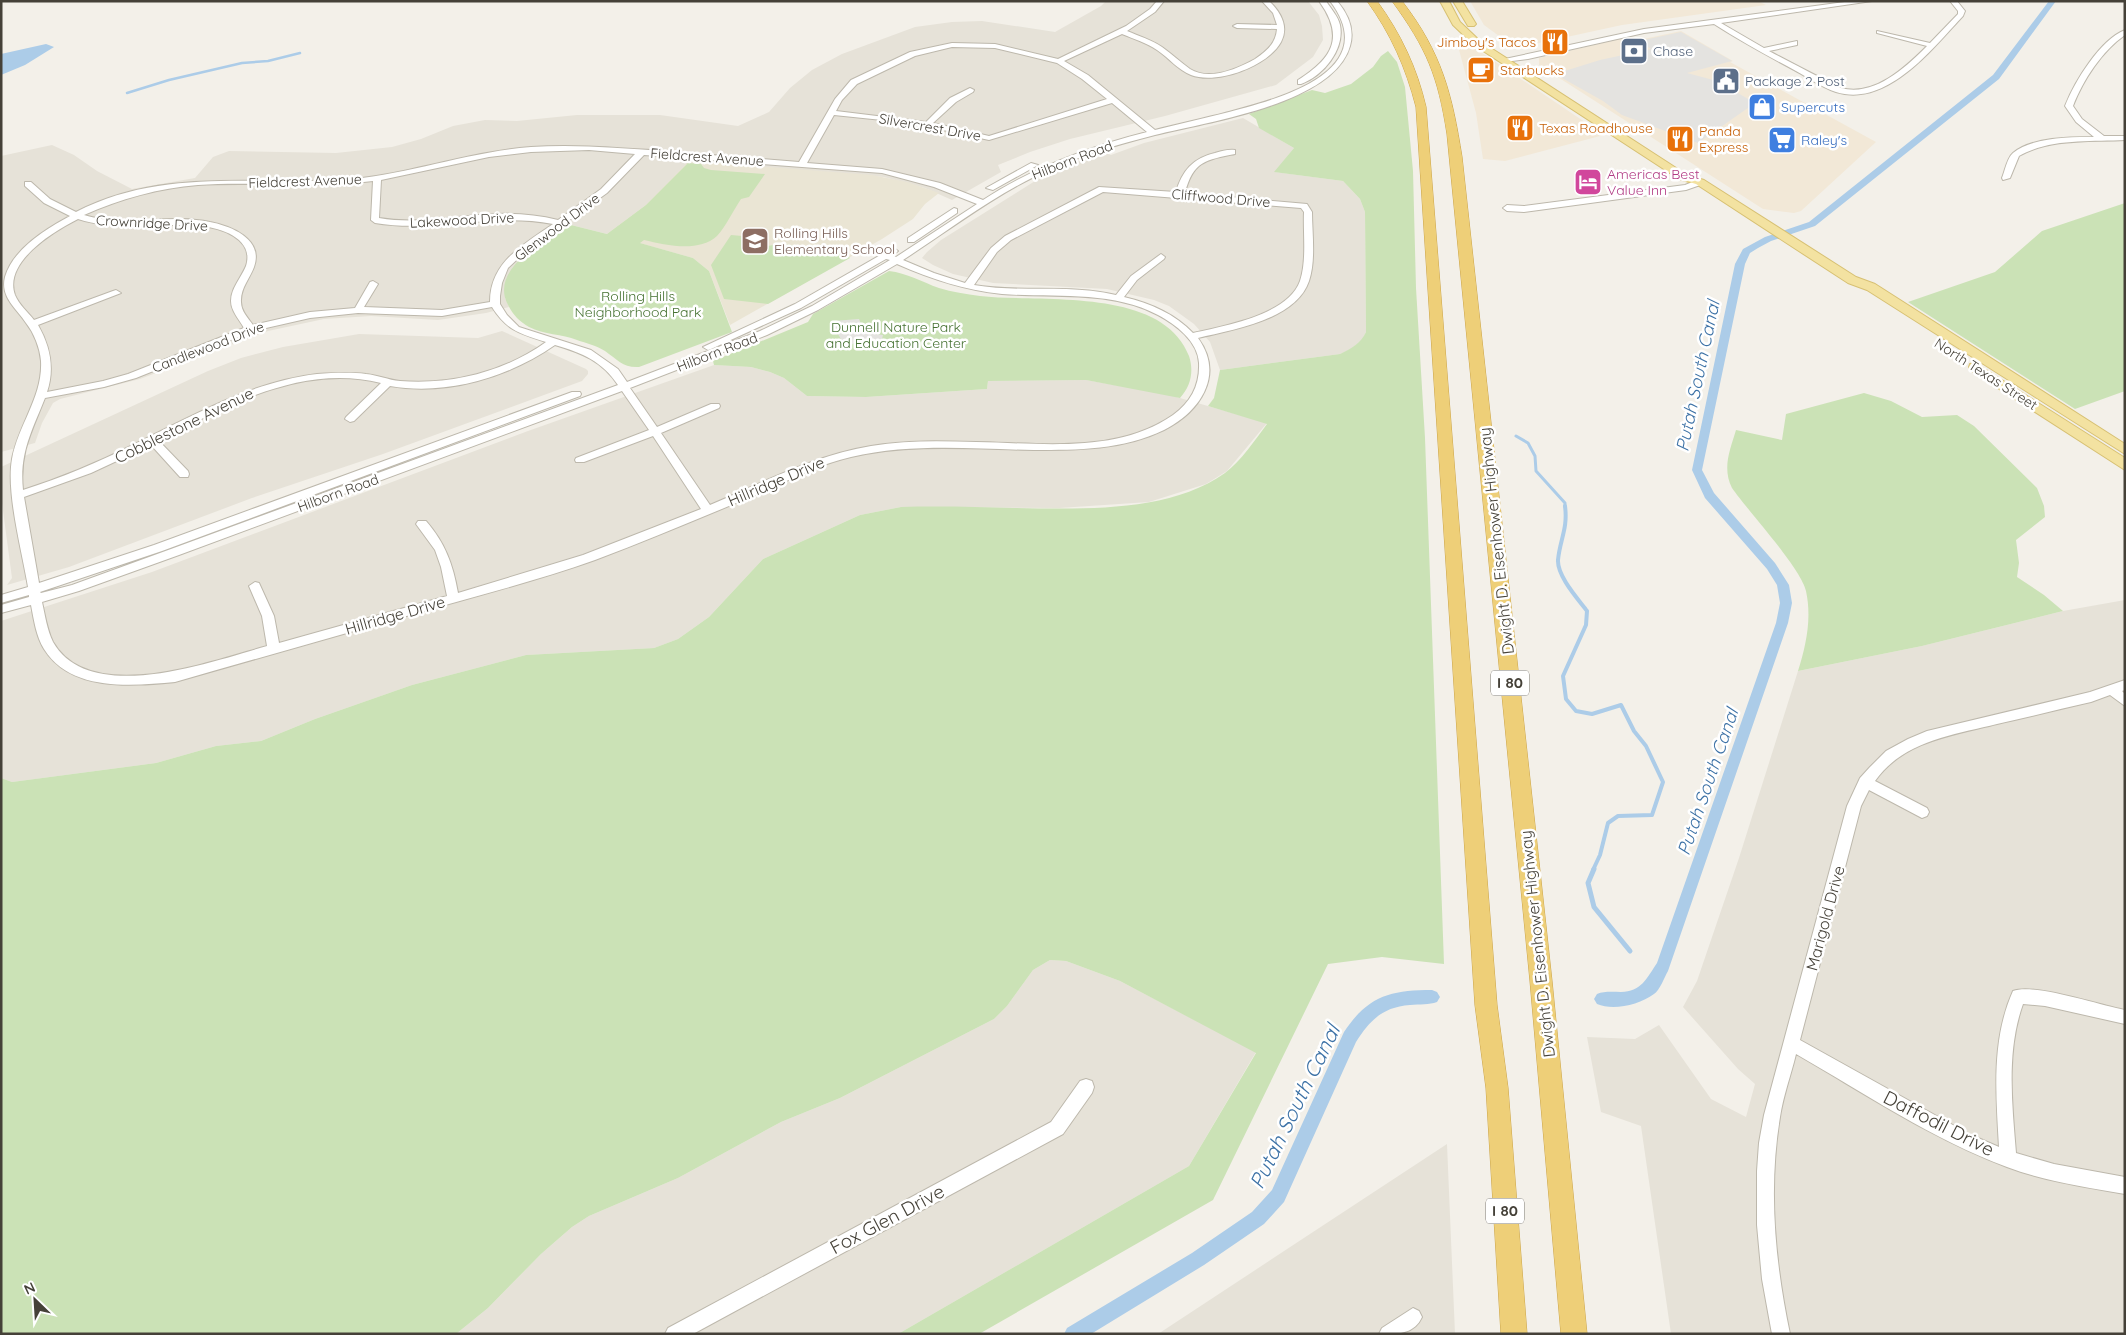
<svg xmlns="http://www.w3.org/2000/svg" width="2126" height="1335" font-family="Quicksand,sans-serif">
  <style>
    .residential { fill: #e6e2d8 }
    .commercial { fill: #f2e8d7 }
    .education { fill: #eae5d4 }
    .green { fill: #cbe2b6 }
    .parking { fill: #e4e3e0 }
    .water { fill: #accce8 }
    .lines { fill: none; stroke-linecap: round; stroke-linejoin: round }
    .stream-far3 { stroke: #accce8; stroke-width: 2.5 }
    .stream-far2 { stroke: #accce8; stroke-width: 3 }
    .stream-far1 { stroke: #accce8; stroke-width: 4 }
    .stream { stroke: #accce8; stroke-width: 5 }
    .canal { fill: #accce8; fill-rule: evenodd }
    .minor-casing { stroke: #bdb8ac; stroke-width: 2 }
    .major-casing { stroke: #d7c073; stroke-width: 2 }
    .highway-casing { stroke: #cca549; stroke-width: 1 }
    .minor { fill: #fff; fill-rule: evenodd }
    .major { fill: #f3e2a1; fill-rule: evenodd }
    .highway { fill: #eecf78; fill-rule: evenodd }
    .labels { text-anchor: middle; stroke-width: 5; stroke-linejoin: round; paint-order: stroke }
    .far-food-label { font-size: 14px; fill: #c56008; stroke: #fff; text-anchor: start }
    .far-service-label { font-size: 14px; fill: #4e5e75; stroke: #fff; text-anchor: start }
    .far-shop-label { font-size: 14px; fill: #366cbe; stroke: #fff; text-anchor: start }
    .far-street-label { font-size: 14px; fill: #454138; stroke: #fff }
    .far-hotel-label { font-size: 14px; fill: #b23c85; stroke: #fff; text-anchor: start }
    .far-education-label { font-size: 14px; fill: #785e54; stroke: #fff; text-anchor: start }
    .far-park-label { font-size: 14px; fill: #457131; stroke: #fff }
    .shield { fill: #fff; stroke: #7d7a74; stroke-width: 1 }
    .shield-label { font-size: 15px; font-weight: bold; fill: #454138 }
    .street-label { font-size: 16px; fill: #454138; stroke: #fff }
    .water-label { font-size: 18px; font-style: italic; fill: #3d72a6; stroke: #fff }
    .near-street-label { font-size: 19px; fill: #454138; stroke: #fff }
    .near-water-label { font-size: 21px; font-style: italic; fill: #3d72a6; stroke: #fff }
  </style>
  <rect width="100%" height="100%" fill="#f3f0e9"/>
  <path class="residential" d="M1106,1H1308L1319,15L1322,26L1323,40L1313,57L1276,85L1165,116L1070,139L1030,152L998,165L1001,172L952,200L925,188L884,177L690,161L646,205L607,234L567,224L532,249L520,259L505,298L509,307L486,313L438,320L371,316L324,319L268,331L140,379L60,399L53,403L42,423L35,443L1,452V156L52,145L74,155L97,171L132,189L195,178L213,157L229,151L336,153L392,147L421,139L453,126L485,120L517,121L577,115H660L738,126L769,112L790,88L812,70L842,54L915,27L952,22L982,21L1055,32L1101,6Z
    M1243,118L1294,148L1275,172L1343,181L1360,199L1365,212L1366,332L1363,339L1350,350L1340,354L1220,370L1210,342L1194,324L1169,306L1154,300L1107,289L993,283L953,274L933,265L922,258L927,252L941,240L1043,176L1082,160L1105,153L1111,155L1144,143Z
    M502,331L586,369L588,371V374L582,381L383,454L252,498L69,567L7,585L12,578L2,503L1,467L208,371L241,358L283,347L359,334L478,338Z
    M714,365L751,367L770,372L784,378L807,396L866,397L987,389L988,381L1086,380L1166,394L1267,423L1227,471L1206,484L1149,502L1059,508L901,507L860,515L763,559L709,617L678,639L654,648L526,655L412,685L315,719L261,741L216,746L156,763L12,782L1,778V621L152,572L528,431Z
    M2125,600V1334H1671L1641,1126L1601,1112L1587,1037L1635,1039L1659,1025L1711,1099L1746,1117L1755,1084L1738,1069L1683,1007L1697,981L1739,858L1798,671L1922,646L2063,611Z
    M1050,960L1066,961L1120,981L1256,1052L1189,1166L898,1334H456L488,1308L541,1254L572,1227L589,1216L678,1178L781,1122L840,1098L994,1019L1007,1006L1033,970Z
    M1447,1144L1455,1334H1158Z"/>
  <path class="commercial" d="M1470,1H1758L1766,5L1622,25L1521,47H1514L1484,25Z
    M1681,31L1733,61L1730,62L1876,142L1801,211L1794,213L1763,209L1539,65V58L1632,36L1639,40Z
    M1469,44L1604,135L1505,161L1483,159L1476,113L1458,46Z"/>
  <path class="education" d="M689,161L872,175L907,182L939,193L925,204L913,219L882,239L730,325L709,271L693,258L607,234L646,205Z"/>
  <path class="green" d="M1388,51L1397,62L1405,87L1413,171L1416,288L1425,438L1444,964L1382,957L1328,964L1213,1200L979,1334H898L1189,1166L1256,1053L1120,981L1066,961L1050,960L1033,970L1007,1006L994,1019L840,1098L781,1122L678,1178L589,1216L572,1227L541,1254L488,1308L456,1334H1V778L12,782L156,763L216,746L261,741L315,719L412,685L526,655L654,648L678,639L709,617L763,559L860,515L901,507C939,506 977,507 1015,508C1081,509 1169,513 1225,473C1241,461 1255,440 1267,424L1208,406L1214,398L1220,370L1340,354C1351,349 1361,343 1366,332L1365,212L1360,199L1343,181L1274,172L1294,148L1259,128L1256,119L1249,114L1312,90L1325,93L1351,84L1373,67L1381,56Z
    M688,163L701,164L704,168L711,170L765,174L749,197L741,199C734,209 725,228 717,236C698,253 666,245 644,240L640,243L693,258L709,271L732,332L639,367C623,368 618,360 605,351C597,346 586,343 577,340C562,334 544,335 529,327C520,322 513,315 508,305C489,269 543,242 567,224L607,234L646,205Z
    M2125,203V391L2075,409L1908,302L1995,272L2042,231Z
    M731,235L753,237L747,247L759,248L778,244L832,248L839,250L850,258L768,304L724,299L711,265Z
    M889,271C907,273 922,282 939,288C952,292 966,294 980,296C1039,303 1162,286 1189,356C1194,371 1191,386 1180,398L1086,380L988,381L987,389L866,397L807,396L784,378L770,372L751,367L714,365L713,361L808,322L813,314Z
    M1864,393L1891,401L1922,417L1957,415L1974,426L2037,488L2044,506L2045,517L2016,540L2019,563L2017,577L2044,595L2063,611L1922,646L1798,671C1806,645 1812,619 1806,591C1801,568 1748,511 1732,488C1722,468 1730,450 1736,430L1782,440L1786,414Z"/>
  <path class="parking" d="M1681,32L1732,61L1687,73L1717,81L1755,103L1698,143L1622,115L1603,101L1555,74L1600,60L1651,49L1639,41Z
    M859,319L863,329L876,334L883,335L879,351L862,349L865,344L858,341L851,345L841,339L833,326V321Z"/>
  <path class="water" d="M46,44L54,47L25,65L1,75V54Z"/>
  <g class="lines">
    <path class="stream-far3" d="M127,93L169,80L242,63L268,61L300,53"/>
    <path class="stream-far2" d="M1516,436L1528,443L1535,456L1536,471L1565,503V507"/>
    <path class="stream-far1" d="M1565,506C1568,529 1560,539 1558,560C1557,576 1578,599 1587,611L1586,625L1563,676L1566,699L1576,711L1592,714L1621,705L1634,731L1646,746L1663,782L1652,815L1618,816L1608,823L1600,855L1593,870"/>
    <path class="stream" d="M1594,869L1588,883L1594,907L1630,951"/>
    <path class="canal" d="M2049,1H2056L1999,79L1815,226L1771,241L1758,248L1750,253L1745,264L1702,470L1714,493L1775,563L1789,585L1792,603L1788,623L1668,971C1664,978 1660,990 1654,994C1639,1005 1613,1011 1597,1004L1594,999L1597,994C1604,991 1613,992 1621,992C1641,992 1647,978 1657,963L1776,623L1780,603L1777,585L1767,569L1705,498L1692,470L1735,264L1743,249L1765,237L1809,222L1993,75Z
      M1432,990L1437,992L1440,997L1437,1002C1429,1005 1420,1004 1410,1005C1383,1007 1370,1020 1356,1042L1284,1202L1264,1224L1204,1265L1091,1334H1064L1067,1328L1192,1253L1252,1212L1272,1190L1344,1032C1368,996 1390,990 1432,990Z"/>
    <defs>
      <path id="minor" d="M1157,1H1164L1155,12L1127,31C1139,36 1152,40 1162,47C1172,54 1180,62 1190,69C1209,81 1237,69 1255,59C1267,51 1276,43 1277,29L1237,28L1233,26L1237,24L1277,25L1273,13L1262,1H1269C1281,12 1289,27 1281,42C1268,66 1217,85 1191,75C1178,70 1169,58 1157,50C1147,43 1134,39 1122,34L1064,61L1088,75L1155,130C1178,124 1202,119 1225,113C1274,100 1385,73 1330,1H1337C1348,14 1355,29 1350,46C1334,104 1207,122 1155,135C1120,144 1084,154 1051,169C998,192 951,229 903,260L934,273L965,283L991,248L1005,236L1099,187L1176,192C1182,171 1193,158 1215,153C1222,151 1228,149 1235,150V154C1206,160 1193,161 1185,193L1307,204L1312,212C1312,233 1316,260 1309,281C1296,320 1232,330 1198,338C1225,375 1200,412 1164,430C1123,450 1078,450 1034,450C973,449 911,443 851,457C820,464 789,480 760,493C705,516 651,539 595,560C539,580 481,595 424,611C341,635 258,658 175,682C131,686 71,692 44,649C36,636 34,620 31,605L1,613V605L29,597V595L1,603V595L28,587C22,551 6,493 12,459C18,425 43,397 41,361C40,348 34,333 26,323C16,308 0,297 5,277C13,249 46,229 70,216L44,203L25,186V182H31L50,199L76,212C161,168 250,185 341,180C405,176 466,152 531,147C575,144 619,148 663,151C708,155 754,158 799,162L835,99L851,80L910,52L952,43L995,44L1058,59L1126,26L1150,9ZM952,47L995,48L1057,63L1082,79L1107,99L989,136L933,123L956,102L973,92L974,90L970,88L950,98L926,122L836,111L842,100L857,84L915,56ZM1112,103L1147,132C1088,147 1034,167 983,200L940,183L882,169L807,163L834,115L911,123L989,140ZM589,150L635,154L601,189L558,220C538,215 517,213 496,214C457,215 419,225 379,218L381,180L489,157L531,152ZM644,155L882,173L934,187L977,204L896,257L893,255L898,251L894,248L891,249L795,304L703,347L708,350L711,349L801,308L886,259L890,260L812,306L760,331L627,382L618,369L591,350L519,327L507,315L500,304V296L502,283L508,268L525,252L607,193ZM373,181L371,220L375,223C434,233 493,212 553,224C523,245 490,262 490,302L442,310L364,307L378,284L373,281L370,282L355,308L310,312L253,325C248,318 241,311 241,302C240,289 250,278 254,267C264,239 231,226 210,222C168,213 126,228 84,215C120,199 159,188 198,185C256,181 314,189 373,181ZM1103,192L1301,208L1304,212C1303,233 1307,260 1300,281C1288,315 1224,326 1193,333C1175,314 1150,303 1124,297L1137,280L1164,259L1165,257L1161,254L1131,276L1116,295C1070,284 1021,293 974,285L997,252L1011,240ZM78,219C118,232 158,222 199,226C219,227 255,238 246,266C241,278 231,288 231,301C231,311 239,319 244,328L128,374L103,381L47,392C55,368 50,346 38,325L121,293L116,290L113,291L34,320C28,312 19,305 15,295C3,262 54,231 78,219ZM897,264C931,279 964,290 1002,294C1054,298 1110,290 1158,315C1175,324 1198,341 1199,363C1200,385 1191,402 1173,415C1117,454 1041,443 976,442C941,441 906,440 871,446C815,455 762,483 710,505L661,433L719,408L720,406L719,404H711L657,427L630,388L767,335L818,310ZM492,307C507,331 521,334 546,342C504,372 452,385 400,381C388,380 378,375 366,374C350,372 333,373 317,374C251,382 194,415 135,444C99,462 61,478 23,490C19,453 32,431 45,398L104,387L136,378L253,331L310,318L358,313L442,316ZM555,345C582,353 602,361 618,385L171,549L72,585L41,593L40,592L162,551L580,396L581,394L580,392H572L154,545L39,583L24,497L91,473L151,445L180,477H188L189,474L188,471L159,441C226,406 302,363 381,383L346,417L345,419L350,422L354,421L390,386C447,396 509,377 555,345ZM622,391L649,430L576,458L575,460L576,462H584L653,436L701,509L583,555L458,593C453,564 445,543 426,521H418L416,524L435,550L441,567L447,596L279,643L274,616L259,583L255,582L249,586L262,616L267,646C213,661 90,707 53,642C47,630 45,615 42,602L79,591L179,555Z
        M1319,1H1326C1331,9 1338,16 1340,25C1345,50 1323,76 1301,84H1298V80C1333,58 1345,37 1319,1Z
        M1852,1H1872L1721,23L1764,48L1797,41V45L1769,51C1786,60 1803,69 1821,78C1827,81 1834,86 1841,88C1874,97 1905,68 1927,46L1877,33V31L1930,43L1958,14V11L1950,1H1957L1965,11L1963,16C1933,48 1887,108 1836,92C1823,88 1809,78 1796,71C1768,56 1740,41 1714,24L1644,33L1528,59L1504,62L1500,60L1644,29Z
        M2125,30V35C2102,51 2083,80 2073,106L2082,119L2104,136H2125V140C2089,142 2051,138 2019,156L2010,178L2003,180L2002,178C2005,171 2007,158 2013,153C2032,137 2071,137 2094,137L2076,122L2065,106C2075,81 2100,40 2125,30Z
        M1031,163L1038,165L993,190L986,188Z
        M1700,179L1704,182L1703,184L1686,190L1524,212L1507,211L1503,208L1507,205L1524,206L1685,185Z
        M954,208L957,209V213L914,242H908V238Z
        M2125,680V690L2122,691L2125,694V706L2110,695L2091,702C2060,709 2029,717 1997,724C1953,735 1903,741 1875,781L1927,808L1929,812L1927,816L1922,818L1869,790L1861,806L1800,1040L1969,1134L1999,1147C1996,1094 1991,1040 2013,991C2034,983 2099,1005 2125,1010V1024L2045,1006L2023,1004C2006,1051 2012,1104 2016,1153L2054,1164L2125,1177V1194C2085,1187 2044,1181 2007,1167C1934,1140 1864,1093 1796,1054C1791,1075 1783,1096 1780,1117C1768,1190 1775,1262 1790,1334H1772L1762,1279L1757,1225V1171L1759,1143L1764,1115L1847,806L1860,778L1870,767L1886,751L1908,739L1927,731L2090,692Z
        M1086,1079L1092,1081L1094,1087L1092,1093L1063,1134L693,1334H665L668,1328L1051,1122L1080,1081Z
        M1413,1308L1419,1311L1422,1317C1414,1335 1396,1334 1379,1334L1382,1328Z"/>
      <path id="major" d="M1440,1H1449L1460,22L1480,41L1687,175L1704,180L1856,277L1875,284L2125,444V454L1867,290L1848,283L1696,184L1679,179L1474,45L1453,25Z
        M1453,1H1462L1476,24L1474,26H1468Z
        M1975,363L2125,458V470L1970,370L1969,367L1970,364Z"/>
      <path id="highway" d="M1367,1H1377C1401,34 1417,68 1426,107L1497,1005L1508,1088L1527,1334H1501L1486,1088L1475,1005L1416,107C1406,68 1391,34 1367,1Z
        M1392,1H1402C1442,53 1452,94 1462,157L1552,981L1587,1334H1561L1530,981L1447,134C1438,76 1427,49 1392,1Z"/>
    </defs>
    <use href="#minor" class="minor-casing"/>
    <use href="#major" class="major-casing"/>
    <use href="#highway" class="highway-casing"/>
    <use href="#minor" class="minor"/>
    <use href="#major" class="major"/>
    <use href="#highway" class="highway"/>
  </g>
  <defs>
    <symbol id="restaurant-square" viewBox="-11 -11 22 22"><rect x="-9" y="-9" width="18" height="18" rx="4" fill="#e8710a" stroke="#fff"/><path d="M-5-6h1v4h1v-4h1v4h1v-4h1v5L-1.5 .5V6h-2V.5L-5-1ZM5-6V6H3V1.5H1.5Q1.5-4 5-6Z" fill="#fff"/></symbol>
    <symbol id="bank-square" viewBox="-11 -11 22 22"><rect x="-9" y="-9" width="18" height="18" rx="4" fill="#5c6f8a" stroke="#fff"/><path d="M-6-4H6V4H-6ZM0-2.3a2.3 2.3 0 1 0 0 4.6a2.3 2.3 0 1 0 0-4.6Z" fill="#fff"/></symbol>
    <symbol id="cafe-square" viewBox="-11 -11 22 22"><rect x="-9" y="-9" width="18" height="18" rx="4" fill="#e8710a" stroke="#fff"/><path d="M-5.5-4.5H6V0H3Q3 3.5 0 3.5H-2.5Q-5.5 3.5-5.5 0ZM3-3.2v2h1.7v-2ZM-6 4.5H4V6H-6Z" fill="#fff"/></symbol>
    <symbol id="civic-square" viewBox="-11 -11 22 22"><rect x="-9" y="-9" width="18" height="18" rx="4" fill="#5c6f8a" stroke="#fff"/><path d="M-.6-6.5H3V-4.5H.6V-3L4-1V1h2V6H-6V1h2V-1L-.6-3ZM-1.2 2.5V6h2.4V2.5Z" fill="#fff"/></symbol>
    <symbol id="shop-square" viewBox="-11 -11 22 22"><rect x="-9" y="-9" width="18" height="18" rx="4" fill="#3f7fe0" stroke="#fff"/><path d="M-5-2.5h2.3a2.7 3.5 0 0 1 5.4 0H5L5.5 6h-11ZM-1.5-2.5h3a1.5 2.3 0 0 0-3 0Z" fill="#fff"/></symbol>
    <symbol id="supermarket-square" viewBox="-11 -11 22 22"><rect x="-9" y="-9" width="18" height="18" rx="4" fill="#3f7fe0" stroke="#fff"/><path d="M-6-5.5h2.5l.6 2H6L4.5 2H-2.5L-4.4-4H-6ZM-1.5 3.2a1.3 1.3 0 1 0 .1 0ZM3 3.2a1.3 1.3 0 1 0 .1 0Z" fill="#fff"/></symbol>
    <symbol id="hotel-square" viewBox="-11 -11 22 22"><rect x="-9" y="-9" width="18" height="18" rx="4" fill="#d1479c" stroke="#fff"/><path d="M-6-4.5h1.5V1H6V5H4.5V3h-9V5H-6ZM-4 0a1.8 1.8 0 1 1 3.6 0ZM.5 0V-2.5h3Q6-2.5 6 0Z" fill="#fff"/></symbol>
    <symbol id="school-square" viewBox="-11 -11 22 22"><rect x="-9" y="-9" width="18" height="18" rx="4" fill="#8d6e63" stroke="#fff"/><path d="M0-5L7-2L0 1L-7-2ZM-4 1L0 2.5L4 1V4Q0 6-4 4Z" fill="#fff"/></symbol>
  </defs>
  <g fill-rule="evenodd">
    <use href="#restaurant-square" x="1539" y="26" width="32" height="32"/>
    <use href="#bank-square" x="1618" y="35" width="32" height="32"/>
    <use href="#cafe-square" x="1465" y="54" width="32" height="32"/>
    <use href="#civic-square" x="1710" y="65" width="32" height="32"/>
    <use href="#shop-square" x="1746" y="91" width="32" height="32"/>
    <use href="#restaurant-square" x="1504" y="112" width="32" height="32"/>
    <use href="#restaurant-square" x="1664" y="123" width="32" height="32"/>
    <use href="#supermarket-square" x="1766" y="124" width="32" height="32"/>
    <use href="#hotel-square" x="1572" y="166" width="32" height="32"/>
    <use href="#school-square" x="739" y="225" width="32" height="32"/>
  </g>
  <g class="labels">
    <g class="far-food-label">
      <text x="1536" y="47" text-anchor="end">Jimboy's Tacos</text>
      <text x="1500" y="75">Starbucks</text>
      <text x="1539" y="133">Texas Roadhouse</text>
      <text x="1699" y="136">Panda<tspan x="1699" dy="16">Express</tspan></text>
    </g>
    <g class="far-service-label">
      <text x="1653" y="56">Chase</text>
      <text x="1745" y="86">Package 2 Post</text>
    </g>
    <g class="far-shop-label">
      <text x="1781" y="112">Supercuts</text>
      <text x="1801" y="145">Raley's</text>
    </g>
    <g class="far-street-label">
      <text transform="translate(930 127) rotate(10)" y="5">Silvercrest Drive</text>
      <text transform="translate(707 157) rotate(4)" y="5">Fieldcrest Avenue</text>
      <text transform="translate(1072 160) rotate(-21)" y="5">Hilborn Road</text>
      <text transform="translate(305 181) rotate(-2)" y="5">Fieldcrest Avenue</text>
      <text transform="translate(1221 198) rotate(5)" y="5">Cliffwood Drive</text>
      <text transform="translate(462 220) rotate(-3)" y="5">Lakewood Drive</text>
      <text transform="translate(152 223) rotate(3)" y="5">Crownridge Drive</text>
      <text transform="translate(557 227) rotate(-37)" y="5">Glenwood Drive</text>
      <text transform="translate(208 347) rotate(-21)" y="5">Candlewood Drive</text>
      <text transform="translate(717 352) rotate(-21)" y="5">Hilborn Road</text>
      <text transform="translate(1986 374) rotate(33)" y="5">North Texas Street</text>
      <text transform="translate(338 493) rotate(-20)" y="5">Hilborn Road</text>
    </g>
    <g class="far-hotel-label">
      <text x="1607" y="179">Americas Best<tspan x="1607" dy="16">Value Inn</tspan></text>
    </g>
    <g class="far-education-label">
      <text x="774" y="238">Rolling Hills<tspan x="774" dy="16">Elementary School</tspan></text>
    </g>
    <g class="far-park-label">
      <text x="638" y="301">Rolling Hills<tspan x="638" dy="16">Neighborhood Park</tspan></text>
      <text x="896" y="332">Dunnell Nature Park<tspan x="896" dy="16">and Education Center</tspan></text>
    </g>
    <g class="shield">
      <rect x="1491" y="670.5" width="38" height="25" rx="4"/>
      <rect x="1486" y="1198.5" width="38" height="25" rx="4"/>
    </g>
    <g class="shield-label">
      <text x="1510" y="688">I 80</text>
      <text x="1505" y="1216">I 80</text>
    </g>
    <g class="street-label">
      <text transform="translate(184 425) rotate(-26)" y="6">Cobblestone Avenue</text>
      <text transform="translate(776 481) rotate(-23)" y="6">Hillridge Drive</text>
      <text transform="translate(1496 541) rotate(-96)" y="6">Dwight D. Eisenhower Highway</text>
      <text transform="translate(395 615) rotate(-16)" y="6">Hillridge Drive</text>
      <text transform="translate(1825 918) rotate(-75)" y="6">Marigold Drive</text>
      <text transform="translate(1537 944) rotate(-96)" y="6">Dwight D. Eisenhower Highway</text>
    </g>
    <g class="water-label">
      <text transform="translate(1698 376) rotate(-78)" y="6">Putah South Canal</text>
      <text transform="translate(1708 782) rotate(-71)" y="6">Putah South Canal</text>
    </g>
    <g class="near-street-label">
      <text transform="translate(1939 1123) rotate(27)" y="7">Daffodil Drive</text>
      <text transform="translate(887 1219) rotate(-28)" y="7">Fox Glen Drive</text>
    </g>
    <g class="near-water-label">
      <text transform="translate(1295 1107) rotate(-64)" y="7">Putah South Canal</text>
    </g>
  </g>
  <rect width="2126" height="1335" fill="none" stroke="#454138" stroke-width="5"/>
  <g transform="translate(35 1300) rotate(335)" stroke="#ffffff" stroke-width="4" paint-order="stroke">
  <path d="M0-4L9 19L0 12L-9 19Z" fill="#454138"/>
  <text y="-8" font-size="14" font-weight="bold" text-anchor="middle" fill="#454138">N</text>
  </g>
</svg>
